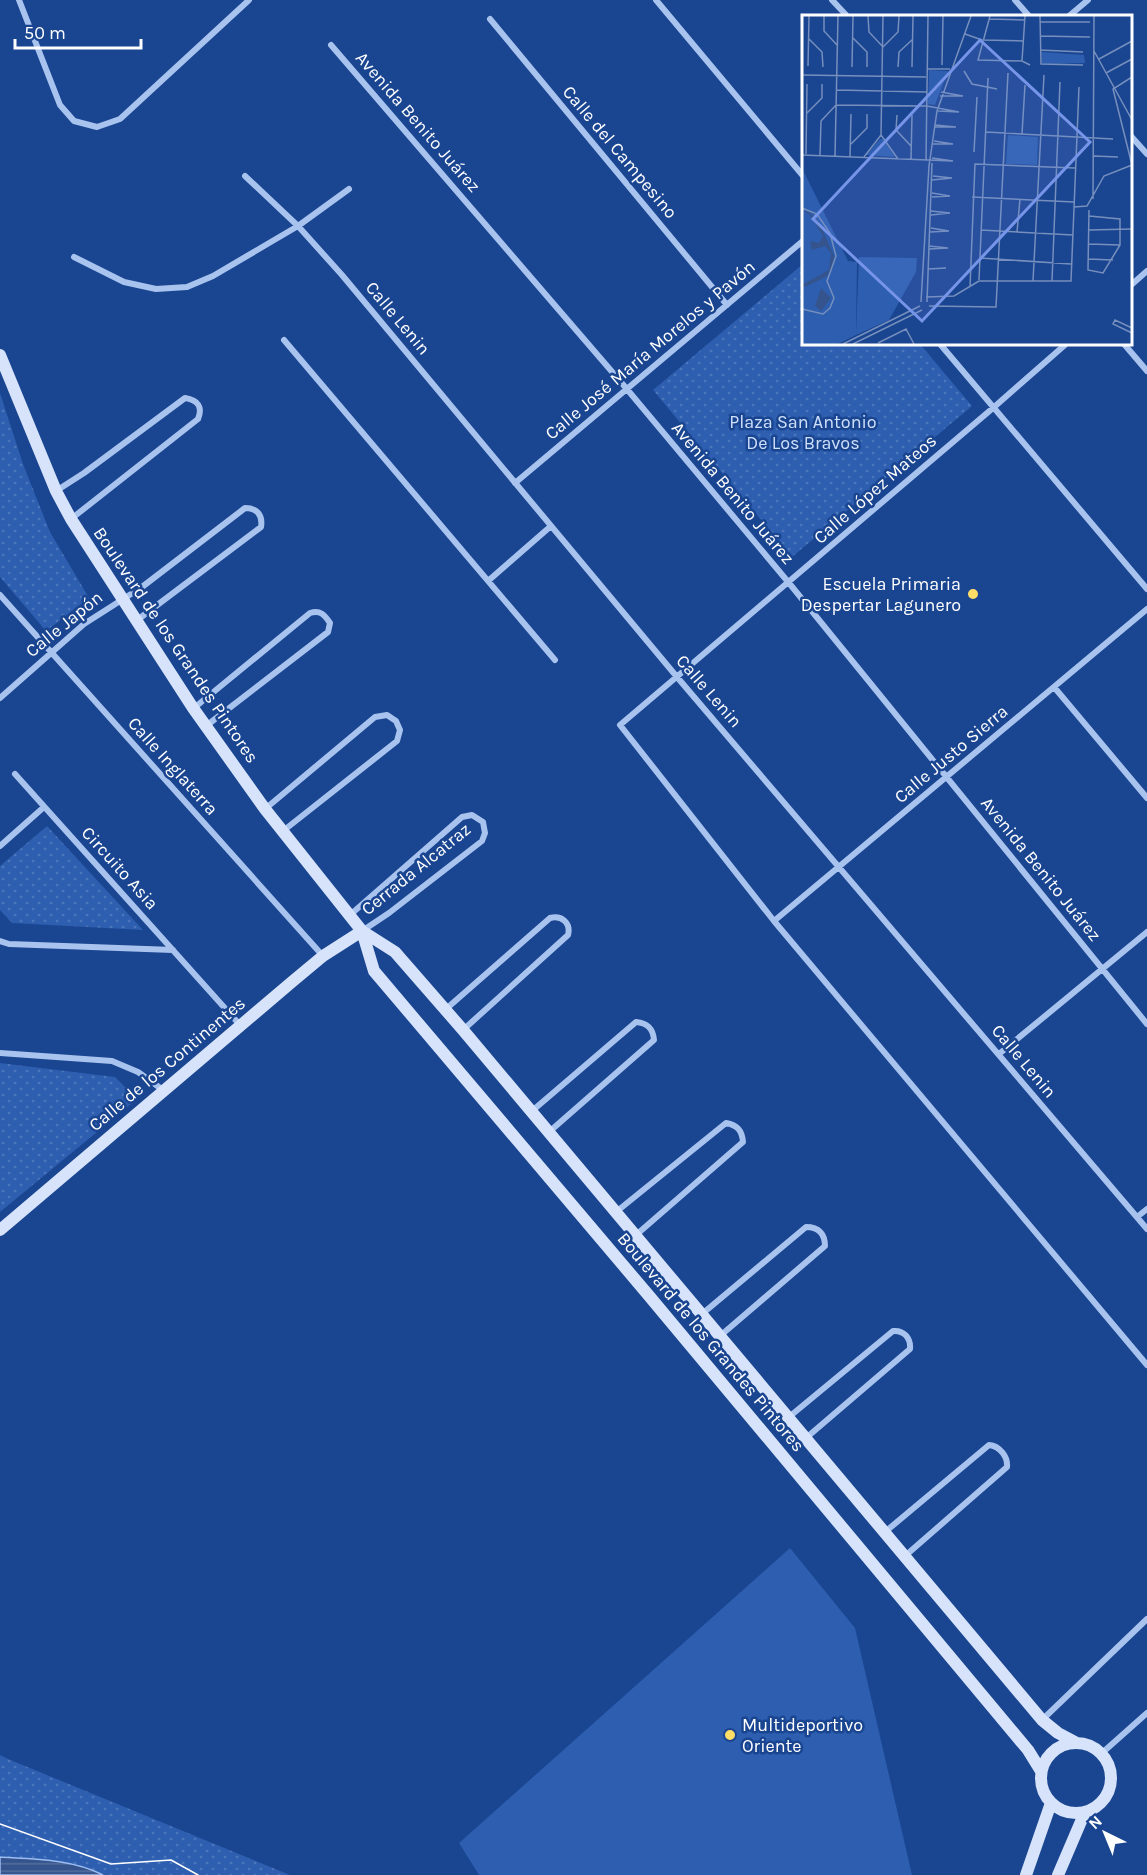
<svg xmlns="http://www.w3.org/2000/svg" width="1147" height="1875" font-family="Karla,sans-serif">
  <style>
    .park { fill: url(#park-dots) }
    .pitch { fill: #2d5eaf }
    .water { fill: url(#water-rules); stroke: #9cbdf1; stroke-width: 1.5 }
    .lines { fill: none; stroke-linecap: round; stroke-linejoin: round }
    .street { stroke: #a9c3ef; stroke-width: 6 }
    .secondary { stroke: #d6e3fa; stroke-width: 12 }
    .tram { stroke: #fff; stroke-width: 1.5 }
    .poi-dot { fill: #ffde67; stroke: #1a4591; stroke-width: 2 }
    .labels { text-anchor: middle; stroke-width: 5; stroke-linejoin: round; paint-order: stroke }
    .street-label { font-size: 18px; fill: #fff; stroke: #1a4591 }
    .park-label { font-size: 18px; fill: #cfe0fb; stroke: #1a4591 }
    .poi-label { font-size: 18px; fill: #fff; stroke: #1a4591; text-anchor: end }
    .inset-road { fill: none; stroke: #768fbd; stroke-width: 1.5 }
    .view { fill: #7795e8; fill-opacity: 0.15; stroke: #7795e8; stroke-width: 3 }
    .inset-edge { fill: none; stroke: #fff; stroke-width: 3 }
  </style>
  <defs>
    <pattern id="park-dots" width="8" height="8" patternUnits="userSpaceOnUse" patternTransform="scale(1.5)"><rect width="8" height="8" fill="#2d5eaf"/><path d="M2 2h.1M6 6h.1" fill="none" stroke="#4c76bb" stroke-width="1.8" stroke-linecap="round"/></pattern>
    <pattern id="water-rules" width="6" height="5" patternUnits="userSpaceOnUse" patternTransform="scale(1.5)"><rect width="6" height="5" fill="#35548d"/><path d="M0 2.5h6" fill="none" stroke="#536e9e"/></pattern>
  </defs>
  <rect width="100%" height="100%" fill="#1a4591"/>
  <path class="park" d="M803,264L804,344H920L972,406L792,557L653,390Z
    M0,393L23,464L50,532L89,598L46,631L0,577Z
    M47,826L143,930L12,923L0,910V866Z
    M0,1063L115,1077L137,1099L0,1212Z
    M0,1755L8,1759L290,1875H0Z"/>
  <path class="pitch" d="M790,1548L855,1628L912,1875H479L459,1843Z"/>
  <path class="water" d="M0,1857C33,1859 73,1859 103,1875H0Z"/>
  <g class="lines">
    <path class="street" d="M19,0L60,105L74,121L97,127L120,119L249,0
      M656,0L804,177
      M832,0L847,16
      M1015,0L1029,16
      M1069,16L1088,0
      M490,19L727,305
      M331,45L626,388L789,583L1147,1024
      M1130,135L1147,154
      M245,176L298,226L342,275L677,677L1147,1229
      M74,257L124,282L156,289L187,287L213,276L298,226L349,189
      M1130,286L1147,271
      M284,340L555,660
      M940,344L1147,589
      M1066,344L993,408L620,725L774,921L1147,1365
      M1124,344L1147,371
      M515,483L804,240
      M56,491L84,473L185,398C198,400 203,407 198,419L71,519
      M488,581L551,526
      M0,595L323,956
      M1054,687L1147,798
      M0,698L84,624L142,587L245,508C257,508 263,515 261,527L136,621
      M194,708L310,613C320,610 324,614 330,623L328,632L206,726
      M15,774L240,1025
      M265,809L375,717L387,715L396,721L400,730L397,741L283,831
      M0,846L44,807
      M350,915L462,817L472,815L483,822L485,833L482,841L389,913L362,931
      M774,921L1147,609
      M0,941L9,944L173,950
      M446,1009L550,918C562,915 571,923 568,935L463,1030
      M0,1053L112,1061L138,1072L163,1090
      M999,1054L1147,932
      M532,1111L636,1022C647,1023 653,1028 654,1040L549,1132
      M616,1212L726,1123C737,1125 742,1130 743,1142L636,1235
      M1137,1217L1147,1209
      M702,1314L806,1227C819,1227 825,1234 825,1246L720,1336
      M789,1417L893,1331C904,1330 911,1338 910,1349L806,1438
      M885,1532L989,1445C1000,1446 1008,1457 1007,1467L905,1556
      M1042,1720L1147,1619
      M1102,1753L1147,1713"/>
    <path class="secondary" d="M0,355L56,491L71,519L193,708L265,809L362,931L395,952L463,1030L1042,1720L1058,1733L1075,1742
      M362,931L374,971L650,1297L1028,1750L1041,1771
      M0,1230L293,981L323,956L362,931
      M1041 1778a35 35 0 1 1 70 0a35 35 0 1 1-70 0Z
      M1026,1875L1051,1803
      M1058,1875L1085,1812"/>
    <path class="tram" d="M0,1824L111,1864L171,1860L198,1875"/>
  </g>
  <g class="poi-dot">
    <circle cx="973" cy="594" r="6"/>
    <circle cx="730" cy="1735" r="6"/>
  </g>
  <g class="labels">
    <g class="street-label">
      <text transform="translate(418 122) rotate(49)" y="6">Avenida Benito Juárez</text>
      <text transform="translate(620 152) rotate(50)" y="6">Calle del Campesino</text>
      <text transform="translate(398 318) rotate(50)" y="6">Calle Lenin</text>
      <text transform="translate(650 350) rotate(-40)" y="6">Calle José María Morelos y Pavón</text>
      <text transform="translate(875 489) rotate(-41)" y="6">Calle López Mateos</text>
      <text transform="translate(733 493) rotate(50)" y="6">Avenida Benito Juárez</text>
      <text transform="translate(64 624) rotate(-39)" y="6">Calle Japón</text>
      <text transform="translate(176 645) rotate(56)" y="6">Boulevard de los Grandes Pintores</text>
      <text transform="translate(709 691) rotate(49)" y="6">Calle Lenin</text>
      <text transform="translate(951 754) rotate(-40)" y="6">Calle Justo Sierra</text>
      <text transform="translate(173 766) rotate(48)" y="6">Calle Inglaterra</text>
      <text transform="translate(120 868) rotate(48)" y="6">Circuito Asia</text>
      <text transform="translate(416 869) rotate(-39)" y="6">Cerrada Alcatraz</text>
      <text transform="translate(1041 869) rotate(51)" y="6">Avenida Benito Juárez</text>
      <text transform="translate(1024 1061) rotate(50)" y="6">Calle Lenin</text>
      <text transform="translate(167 1064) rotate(-40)" y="6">Calle de los Continentes</text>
      <text transform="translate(711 1342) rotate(50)" y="6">Boulevard de los Grandes Pintores</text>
    </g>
    <g class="park-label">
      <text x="803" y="428">Plaza San Antonio<tspan x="803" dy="21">De Los Bravos</tspan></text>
    </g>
    <g class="poi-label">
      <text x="961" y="590">Escuela Primaria<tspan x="961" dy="21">Despertar Lagunero</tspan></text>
      <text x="742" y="1731" text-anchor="start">Multideportivo<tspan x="742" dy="21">Oriente</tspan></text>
    </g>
  </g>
  <g transform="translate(802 15)">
    <rect width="330" height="330" fill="#1a4591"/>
    <path d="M240,37L282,40L283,48L240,49ZM127,55L146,56L133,90L126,89ZM206,120L236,122L235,150L204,149ZM78,124H81L93,142L64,140ZM0,153L46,246L55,247L54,320L36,329H0Z" fill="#2d5eaf"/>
    <path d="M57,242L115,243L114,257L87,305L54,320Z" fill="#2d5eaf"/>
    <path d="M0,196L7,197L17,207L32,241L31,251L25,261L3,272L0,270L27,255L29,238L23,231L10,235L8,226L17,228L21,221L7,199ZM19,273L29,283L19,296L13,291Z" fill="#35548d"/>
    <path class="inset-road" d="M22,1V16L35,30M66,1L67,17L81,32L96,17L97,1M188,1L176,45L220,46L228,50M238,1L239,49L281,50M187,4L223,5M238,7H288M163,19L180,25L222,26M238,21L288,22M6,23L20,37L21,52M51,23L65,37V52M238,35L281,37M292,36L330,105M297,44L330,26M220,46L223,1M140,50L141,1M6,51L7,1M50,52L51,1M96,52L97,37L111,24M110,52L111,1M126,54H148M162,56L170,69L195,74M304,58L330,44M0,60L124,62M35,75L125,77M138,81H161L139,77M5,98L20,83V69M95,100L94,115L109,131M133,112H154L133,110M184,117L311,124M220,119L223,70M79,120L96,144M131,129H151L132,126M48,130L65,113V99M172,137L175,82M4,139L5,69M0,140L151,146L130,143M18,140L19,106L34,90L125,91L157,97L136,96M33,141L36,1M292,141L316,142M48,142L49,99M62,142L79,120L81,1M109,144L110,100M124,145L126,1M330,150L311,74L330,62M130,165L150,163L131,161M130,178L148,181M130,182L148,181M170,182L272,187M291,184L292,1M272,192L285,191L302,161L330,150M0,193L15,199L28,218L34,241L25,266L32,283L28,293L21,299L0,294M129,196L148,198M129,200L148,198M287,201L318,204V230L301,258L286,255L287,195M129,213L147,216M179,215L271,220M287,215L330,214M128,217L147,216M215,217L218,184M287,229L318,230M127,231L146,233M127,234L146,233M178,243L269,249M286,244L311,245M126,254L144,253M177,265L186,63M177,266H269L277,72M231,266L242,60M250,266L258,67M168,272L173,149L273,153M124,282L152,281L177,266M119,287L127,151L135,96L169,1M125,287L130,148M127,291L194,292L206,58M330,313L313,305L311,309L330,318M76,328L104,314L112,329M41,329L118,291M51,329L120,295"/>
    <path class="view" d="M178,25L288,127L120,306L11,204Z"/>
    <rect width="330" height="330" class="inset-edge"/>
  </g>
  <g transform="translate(1105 1833) rotate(317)" stroke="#1a4591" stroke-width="4.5" paint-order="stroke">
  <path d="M0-4.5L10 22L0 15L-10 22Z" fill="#ffffff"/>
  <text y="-9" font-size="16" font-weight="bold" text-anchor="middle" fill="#ffffff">N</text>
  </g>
  <path d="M15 39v9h126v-9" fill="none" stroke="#ffffff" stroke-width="3"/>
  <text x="24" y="39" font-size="18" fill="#ffffff" stroke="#1a4591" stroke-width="4.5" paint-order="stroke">50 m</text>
</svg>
